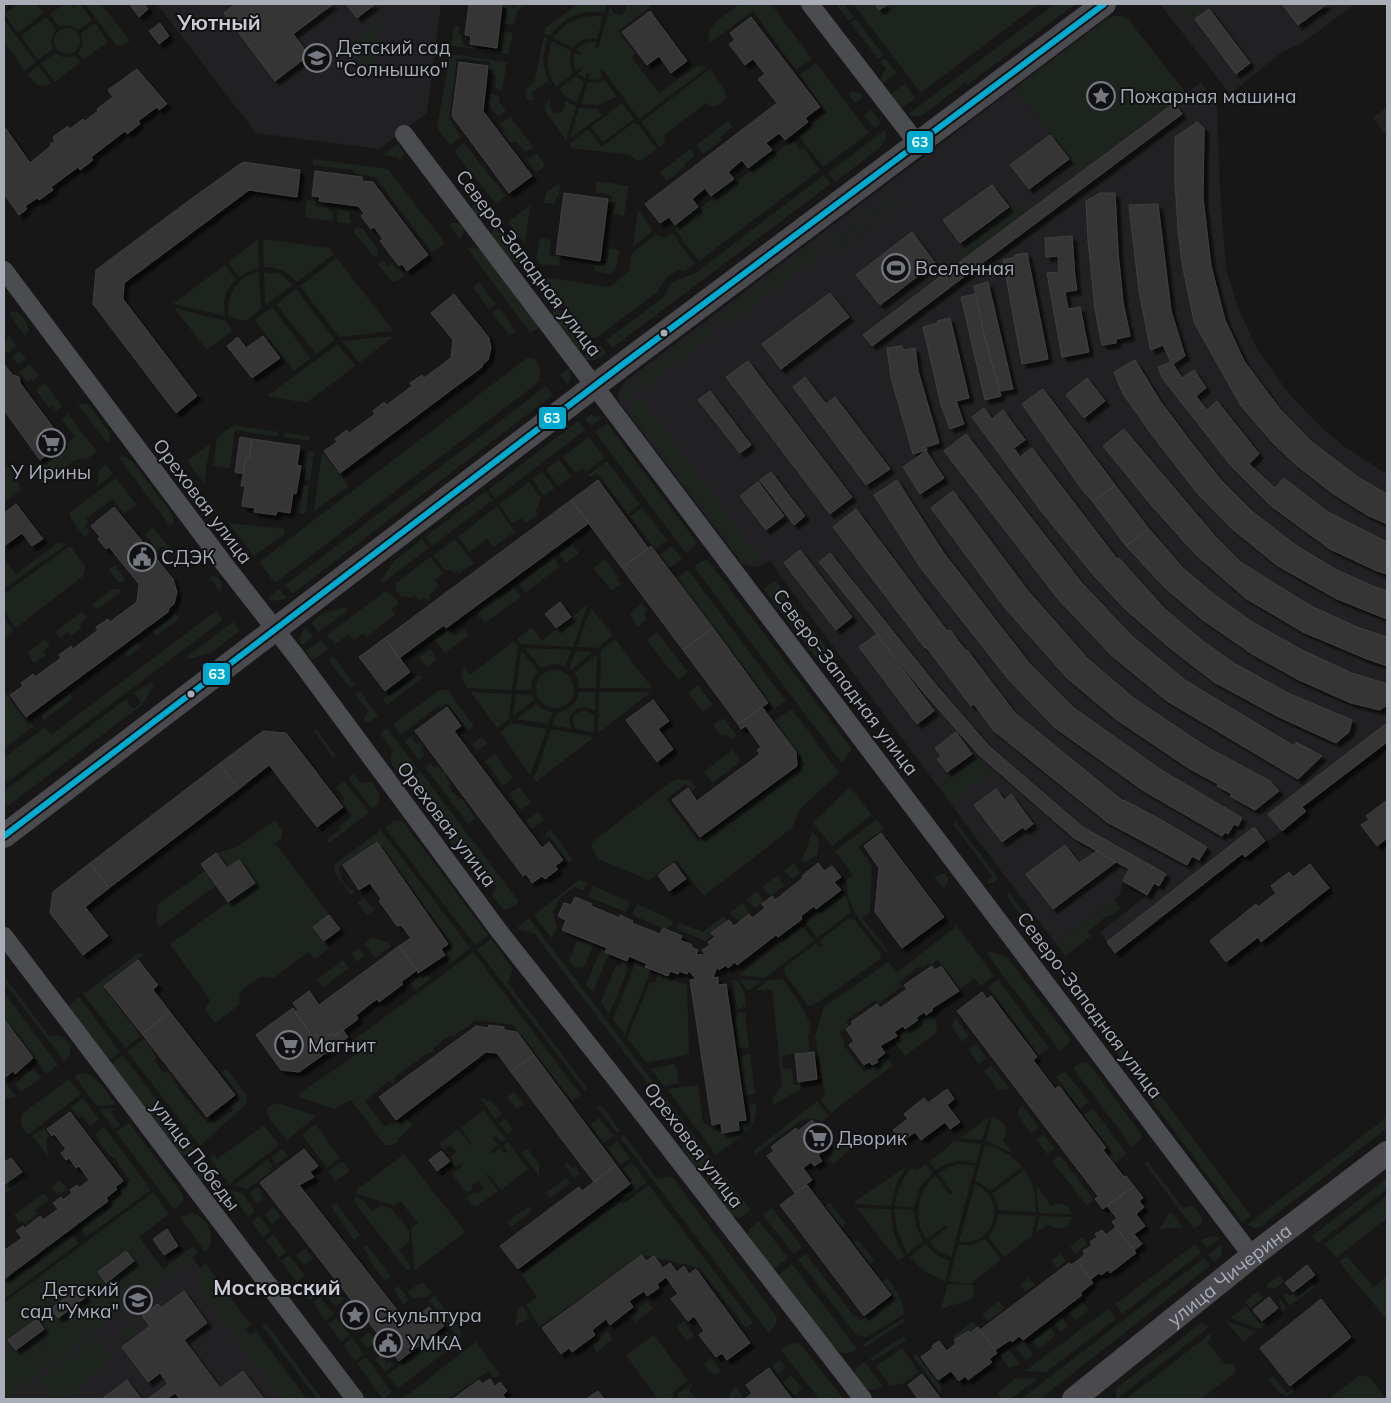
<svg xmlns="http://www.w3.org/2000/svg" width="1391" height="1403" font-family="Mulish,sans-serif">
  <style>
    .built { fill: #212123 }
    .green { fill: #1d241e }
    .building { fill: #353536; stroke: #3f4043; filter: url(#shadow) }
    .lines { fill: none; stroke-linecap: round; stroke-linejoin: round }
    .street { stroke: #4b4c50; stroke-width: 18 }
    .secondary { stroke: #4a4a4e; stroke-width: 24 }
    .bus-1-casing { stroke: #111113; stroke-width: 10 }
    .bus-1 { stroke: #00a9ce; stroke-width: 6 }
    .bus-dot { fill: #a8adb8; stroke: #111113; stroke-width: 2 }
    .labels { text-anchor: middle; stroke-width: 4; stroke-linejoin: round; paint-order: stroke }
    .poi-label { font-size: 19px; fill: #a8adb8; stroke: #111113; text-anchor: start }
    .street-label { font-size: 19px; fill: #a8adb8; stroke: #111113 }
    .quarter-label { font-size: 21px; font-weight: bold; fill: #c9ccd4; stroke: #111113 }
    .line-badge { stroke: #111113; stroke-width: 2 }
    .badge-label { font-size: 14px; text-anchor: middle; font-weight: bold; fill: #fff }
  </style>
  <defs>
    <filter id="shadow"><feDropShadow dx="4.5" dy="4.5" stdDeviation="1" flood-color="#0009"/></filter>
  </defs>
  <rect width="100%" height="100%" fill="#171717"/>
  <path class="built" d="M157,4H441L427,113L379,149L256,133Z
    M1160,4H1355L1301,44L1282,52L1230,94Z
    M1201,82L1217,104L1220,190L1226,268L1237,305L1257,349L1290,395L1323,429L1345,447L1387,474V742L1303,807L1306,811L1282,831L1245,857L1242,854L1115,953L1100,932L1147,895L1123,881L1120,894L1115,900L1056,944L778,573L770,560L761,565L755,567L747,566L742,563L620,403L618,394L623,383L1015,88L1080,173Z
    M1387,107V137L1373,118Z
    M136,1236L163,1271L188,1252L299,1399H4V1335Z"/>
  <path class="green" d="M18,4H37L44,13L18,33L4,14Z
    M64,4H70L72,7L80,4L92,20L79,30L68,25L59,27L50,14Z
    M85,4H101L130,41L121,46L115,44Z
    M504,4H510L514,8L520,4H527L517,11L514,25L504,24L506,9L503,8Z
    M578,4H607L604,13C582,8 563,18 550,36L544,33L545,28Z
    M626,4H648L650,7L618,31L635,53L631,57L659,93L697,66L708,67L639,119L603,70L600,72L602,77L597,80L588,79L590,74L586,73L585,78L578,74L582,70L580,67L576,71L573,62L574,53L580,55L581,52L576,50C582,44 588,41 596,42L595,47L598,48L610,7L614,13L621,15L625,12L627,6Z
    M740,4H771L812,59L796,70L753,11L710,43C702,27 729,12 740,4Z
    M836,4H844L854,17L849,21Z
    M853,4H1039L921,93Z
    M1055,4H1075L967,85L965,83L920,117L907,115Z
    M1175,4H1207L1188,17L1182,13Z
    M598,16L603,17L597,39C587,37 578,40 573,48L554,38C565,21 579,16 598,16Z
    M1114,16H1121L1128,19L1186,93L1079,173L1015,88L1104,21Z
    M46,17L56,29L51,40L53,49L38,60L21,36Z
    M856,19L883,55L878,59L851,23Z
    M4,20L36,62L25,71L4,42Z
    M381,22L373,82C346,46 345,50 381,22Z
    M95,23L108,42L83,60L78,53L83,44L81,33Z
    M454,26H459L458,34H461L464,46L498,51L501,31L513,33L508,54L451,46Z
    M54 41a13 13 0 1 1 26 0a13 13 0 1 1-26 0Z
    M544,36L548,39C541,55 542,71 551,86L547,82L531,93L534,99L529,100L526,97C524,89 528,86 534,83Z
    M552,41L571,51L570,64L573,74L556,87C546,72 546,57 552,41Z
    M55,53L65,58L75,56L80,62L55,82L41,64Z
    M450,54L507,62L502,90L495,88L496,76L489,73L490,62L457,58L449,118L461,137L450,145L437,128Z
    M885,58L897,73L883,83L881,77L886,69L880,62Z
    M816,63L869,133L823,167L798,135L827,113L800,75Z
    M38,66L52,84C40,89 34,83 27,74Z
    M710,69L725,90L726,98C721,105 714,109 706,103L664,135L665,142L660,147L641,122Z
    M576,76L584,82L577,103L566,97L559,89Z
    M605,80L617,97L597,105L581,104L587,83H596Z
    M905,84L915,98L902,108L891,94Z
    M852,92H858L864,97L855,103L848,93Z
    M490,94L500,96L499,102L506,111L498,117L488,103Z
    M550,99V108L555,113L562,112L565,107V101L576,106L566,140L546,112L545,105Z
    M622,103L634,119L603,142L591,127Z
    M579,108L597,109L602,115L570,138Z
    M871,110L881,123L875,128L864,115Z
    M510,117L533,147L525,152L517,142L510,143L503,133L505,132L499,124Z
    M728,121L733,127L720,137L722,140L703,154L696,145Z
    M633,123L638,124L657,149L642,160H636L630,155L572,148L569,144L588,129L602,147Z
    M885,130L886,139L881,147L835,182L828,173Z
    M793,140L800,149H804L820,170L699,261L676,231L675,226Z
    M464,143L506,196L496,204L454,151Z
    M398,144L404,154L400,161L397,157L383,155Z
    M690,149L695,156L684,165L685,167L666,181L660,172Z
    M537,153L544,164L543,168L536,173L527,160Z
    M313,159L388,169L445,243L432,252L375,177L356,174L353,170L313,165Z
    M824,175L831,184L612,348L606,340L663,298L670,285L677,280L694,274Z
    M597,181L629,186L624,216L614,214L616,202L611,201L612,197C607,193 601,192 595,193Z
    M560,182L559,197H556L555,204L544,203L546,193Z
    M890,199H895L831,248V243Z
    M307,200L316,201L315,206L329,208V211L334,212L332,221L305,217Z
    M476,201L488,217L479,220L471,210Z
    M1020,202L1027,212L960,262L954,254Z
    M530,205L525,244L508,222Z
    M899,205V207L838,253H835Z
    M338,210L350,211L349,217L352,221L347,225L345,223L337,222Z
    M638,210L653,231L633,247Z
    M452,223H458L463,227L464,232L460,239L449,225Z
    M358,227L360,229L362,228L378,250L377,251L379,254L374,257L353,231Z
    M496,227L522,261L519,263H511L491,237L493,230Z
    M672,233L695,264L684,271L679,270L666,278L657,292L596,338L587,336L543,277L610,287L629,271L632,253L656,235L665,238Z
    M540,238L551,240L549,255L560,257L559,266L540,264L536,259Z
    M258,239L259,268L249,271L239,277L228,263Z
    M263,239L329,248L334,254L297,282C288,272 277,267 264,267Z
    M472,247L480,249L539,327L530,333L467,248Z
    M810,247L815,249L820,254L726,324L720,315Z
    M609,248L619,250L616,268L610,274L594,271L595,265L597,266L600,262L607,263Z
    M337,258L387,323L394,331L339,337L300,286Z
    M384,260L388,266L392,263L399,271L401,270L405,276L396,281H391L378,264Z
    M225,265L236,280C225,289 222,303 225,316L173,304Z
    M259,272L261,309L245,321L229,317C225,296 237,276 259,272Z
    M264,272L280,274L293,285L265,305Z
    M479,282L496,304L489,309L473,287Z
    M296,289L335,340L316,354L276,304Z
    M272,307L311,358L294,371L255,320Z
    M174,308L226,321L232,331L207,350Z
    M499,308L516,331L510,336L492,313Z
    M557,308L585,345L577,352L553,317V312Z
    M13,311C21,312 28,323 29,330L25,336L9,314Z
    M707,325L714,334L642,388L635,379Z
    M8,334L16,346L8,353L4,350Z
    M394,336L359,363L342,341Z
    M338,344L355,366L306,403L267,396Z
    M600,345L606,353C598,360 592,363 582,358Z
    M20,351L26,359L18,365L12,357Z
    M527,358L535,359L540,367V381L275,583L259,562Z
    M30,364L39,376L33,381L31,379L27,382L19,372Z
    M570,368L571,376L568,385L560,374Z
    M45,383L62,406L56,411L52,406L49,408L36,390Z
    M629,383L636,392L623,402L622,393Z
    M546,386L553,395L292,594L285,585Z
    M640,398L762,561L752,564L744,562L627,407Z
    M85,403L89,405L109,432L110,438L107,443L78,405Z
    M68,414L97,452L88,458L75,460L42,484L33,472L75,437L62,419Z
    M592,415L602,417L591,426L584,418Z
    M578,421L585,430L495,499L488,490Z
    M607,423L696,541L694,547L686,553L595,432Z
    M234,425L279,432L278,437L235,430L230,468L213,466L217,437Z
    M285,433L310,436L309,441L284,437Z
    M589,437L605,458L586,472L583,468L575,473L563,457Z
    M210,444L204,483L187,461Z
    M308,451L314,452L310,480L304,479Z
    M322,452L349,486L314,511Z
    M124,456L132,461L172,514L174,521L170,526L119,458Z
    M559,459L571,476L558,486L546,469Z
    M607,461L640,504L628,514L597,473L590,477L588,475Z
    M4,462C10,470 20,480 21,490L4,503Z
    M106,464L113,474L97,487L99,470Z
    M542,472L555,488L544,496L532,479Z
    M116,478L137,505L124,514L113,499L86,519L88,523L85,526L90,532L84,537L70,517V512Z
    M529,482L541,498L536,511L538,515L525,523L521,518L512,523L499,504Z
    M303,485L309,486L306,513H299Z
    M486,491L493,500L432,546L425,537Z
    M497,506L515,532L493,547L487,539L469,552L458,537Z
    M642,507L667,540L655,549L630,516Z
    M228,523L285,529L284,535L254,556Z
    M153,527L170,549L167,551L163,546L157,550L145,534Z
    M422,539L429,548L383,583L381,580L394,561Z
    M455,539L474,563L459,573L457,571L453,573L450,570H445L433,555Z
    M60,543L67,544L5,588L4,586V559L16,574L56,544Z
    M572,544L579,553L566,563L559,554Z
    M70,546L85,566L83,576L16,628L4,611V594Z
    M672,546L682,559L669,568L659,555Z
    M430,557L444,573L435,580L439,586L429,595L431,598L426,601L424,598L419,601L415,595L410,598L405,596L402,598L395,589L396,583Z
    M554,558L560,566L525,593L519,584Z
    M605,559L619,578L617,580L621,584L612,591L593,568Z
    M708,560L852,749L842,763L694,567L702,561Z
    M115,565L125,579L119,583L109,570Z
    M688,570L786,701L774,709L676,578Z
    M216,576L222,583V587L220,592L209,577Z
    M775,581L829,651L818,660L764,590L767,586Z
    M514,588L521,597L485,623L476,612L498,595L500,599Z
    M113,589H119L121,592L96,610L92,604Z
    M279,589L287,598L278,601L267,599Z
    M384,592L390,593L399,603L391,609L395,614L367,637L363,633L354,640L349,634L335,644L327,635Z
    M642,603L648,611L644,614L647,619L637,627L630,614Z
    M588,604L573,647L521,644L517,639L532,627L542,641Z
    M346,607L348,610L318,632L311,623L323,613Z
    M591,608L613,635L598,648L577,647Z
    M216,611L223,620L4,785V758L45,727L51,735Z
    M82,612L87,618L80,624L82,627L71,636L68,632L60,638L55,632Z
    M175,614L179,619L156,636L152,631Z
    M4,617L13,630L4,638Z
    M233,622L240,631L211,653L189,659L187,656Z
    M306,627L313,637L302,645L299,639L303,630Z
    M464,629L469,635L445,653L432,636L435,633L439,637L449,630L454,636Z
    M657,632L688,672L678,680L647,640Z
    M45,639L50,646L43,651L46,655L34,663L27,653Z
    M615,639L652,688H600L601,650Z
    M321,640L328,649L316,658L312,659L306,651Z
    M514,641L518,646L512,690L467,688L461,677L464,667L470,675Z
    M137,642L141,647L128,657L124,653Z
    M524,648L571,650L565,666L554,664L541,668Z
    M430,649L437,659L427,667L419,657Z
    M521,650L538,671L532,681L531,690H516Z
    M576,651L593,652L571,670L569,668Z
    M597,654L596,688H579L578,680L574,673Z
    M333,656L355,685L350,688L328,660Z
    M536 689a19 19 0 1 1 38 0a19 19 0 1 1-38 0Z
    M419,675L422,678L387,705L383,699L394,691L396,692Z
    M152,682L154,685L142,705L4,809V791L126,699L133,709L141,703L134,693Z
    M698,685L713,705L703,712L688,693Z
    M440,690H446L449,692L474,726L468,730L447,703L441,708L439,706L401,735L393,724Z
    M4,691L28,724L31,723L34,726L4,749Z
    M360,691L378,716L369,722H366L364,719L368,711L355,694Z
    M471,692L512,694L509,719L497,728Z
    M579,692H595V711L585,707L576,709L569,718L571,729L552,725L557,713C569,710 576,704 579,692Z
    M599,692H651L598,733Z
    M70,694L73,698L44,720L41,716Z
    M516,694L532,695L534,700L513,716Z
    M536,704L543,709L553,713L548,724L516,719Z
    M792,709L839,773L800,809L792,828L704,896L676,860L649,880L598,859L592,848V842L675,779L691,780L696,787L692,790L686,784L666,799L699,842L805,764L774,721Z
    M585,710L594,715V733L575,729C573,723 572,719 575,714Z
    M723,718L737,736L732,740L726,734L722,737L713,725Z
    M512,723L547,729L530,775L500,732Z
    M387,728L418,769L403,779C395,769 386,763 393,750L380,734Z
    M316,729L336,756L333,758L314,731Z
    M551,729L594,737L536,782L534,779Z
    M411,736L417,744L419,742L422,747L420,748L425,755L419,760L405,741Z
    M482,737L488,744L477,751L472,744Z
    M732,750L741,761L712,783L704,772Z
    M495,754L513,778L503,786L485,761Z
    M977,758L991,773L950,802L938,786Z
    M431,763L435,768L437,766L442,772L444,771L447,774L445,776L450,783L449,787L459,799H462L474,816V819L468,824L425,767Z
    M420,771L519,902L509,909H503L492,896L496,887L463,844L452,845L406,782Z
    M354,774L360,783L372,782L380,795L379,803L372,809L348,778Z
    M344,781L369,813L329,843L327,839L341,829L339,826L352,816L341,802L345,799L336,787Z
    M519,787L531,803L521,810L509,794Z
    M850,787L872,815L832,846L813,823Z
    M538,812L544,820L532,829L526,820Z
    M961,818H963L1002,868V872Z
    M877,819L884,829L858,847L872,866L870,912L862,918L888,951L886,952C871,934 843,907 847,880L853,875L835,851Z
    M275,820L282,830V838L275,843L329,915L313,927L329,948L315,959L308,952L274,978L260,977L240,992L239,1005L215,1023L205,1009L210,1000L170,944L255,883L239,860L227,868L216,853L237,847Z
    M399,820L403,822L488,935L475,945L385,828L393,821Z
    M956,822L998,878L993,883H988L987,881L992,876L953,824Z
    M381,830L470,948L450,964L445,957V952L453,945L377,842H375L338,869L342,875L340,877L350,890L353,889L355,892L351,895L334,872L335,864Z
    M551,830L573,860L569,863L549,836L546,838L544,835Z
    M812,831L819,839L817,855L805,863L801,859L806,851Z
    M794,863L800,873L793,879L784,871Z
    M205,871L216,886L158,928L156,919L158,904Z
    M945,873L949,879L944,890L934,877Z
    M778,875L784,886L771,896L762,887Z
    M579,880L587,883L583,890L574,887L559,899L553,912L557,928L552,939L534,915Z
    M593,886L630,902L626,912L588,897Z
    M757,891L764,902L755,908L746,900Z
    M1008,891L1036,929L1030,927L1007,897Z
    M845,893L851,912L817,938L806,923Z
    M364,898L374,910L367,915L357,903Z
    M1115,900L1120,909L1109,917L1107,916L1088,932L1091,936L1065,956L1056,944Z
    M743,902L749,913L739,921L730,913Z
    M637,904L673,920L671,927L668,926L667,930L632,915Z
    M724,916L729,923L705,941L677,929L680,923L703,932Z
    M529,918L713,1161V1162L701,1169H697L683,1149L682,1129L534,933L519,930L518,929L519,926Z
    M849,918L855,920L878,950L882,958L817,1003L808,1006L785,974L784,970L786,966L816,943L821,948L823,946L819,941Z
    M802,926L814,941L765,978L739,975Z
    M957,926L994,976L981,986L974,979L960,989L938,960L931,965L929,963L922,968L920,966L899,982L902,986L878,1004L875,1000L846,1021L849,1025L839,1033L845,1042L843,1044L864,1072L886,1056L893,1065L831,1113L820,1099L825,1096L815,1036L824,1007L888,962L897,972Z
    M372,937L388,942L391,946L375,958L364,944Z
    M491,939L513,969L508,983L585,1085L587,1088L585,1091L477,949Z
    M577,940L583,942L588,941L594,943L584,967L574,968L569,961Z
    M1044,940L1061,963C1050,968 1045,959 1039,951Z
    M359,948L365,956L357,962L351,954Z
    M601,950L609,953L593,992L586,984Z
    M990,951L1008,958L1070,1039L1068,1044L1060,1051L987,954Z
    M473,952L581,1095L572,1101L513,1025L476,1020L453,1037L451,1035L433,1048L434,1051L430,1053L429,1052L394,1078L396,1080L392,1084L389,1081L365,1101L384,1126L392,1123L394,1125L406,1117L413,1126L397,1139L398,1141C394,1145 390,1147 384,1144L351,1100L335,1109L299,1097L300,1093L358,1053L351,1042Z
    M140,953L145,954L103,986L141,1036L125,1048L83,994L137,954Z
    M623,959L629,961L626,968L628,969L609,1014L601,1002L616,965L620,966Z
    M343,960L349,968L323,988L317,980Z
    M635,964L651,970L625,1034L613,1019Z
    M423,974L427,975L431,979L416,990L409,981L416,976L418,978Z
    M658,974L687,985L689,1054L647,1063L627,1038L650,982L655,983Z
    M4,976L50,1037C60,1033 64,1037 71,1046L70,1054L65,1062L4,982Z
    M739,979L761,981L748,991Z
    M783,979L804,1010L811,1027L808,1037L810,1051L782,1056L783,1069L792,1068L794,1085H800L801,1089L773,1105V1097L782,1086L772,989L755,991L768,980Z
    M998,979L1049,1048L1039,1055L988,987Z
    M1073,979L1251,1216L1242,1222L1069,990V985Z
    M731,980L738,981C745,994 746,993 745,1007L737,1009L733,983Z
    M4,992L58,1065L46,1074L4,1018Z
    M79,997L120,1052L108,1061L67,1007Z
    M745,1012L749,1047L738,1049L734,1017H738L737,1013Z
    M932,1014L936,1020L937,1032L905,1056L894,1042L901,1037L899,1035L924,1017L926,1019Z
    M955,1018L969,1036L962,1042L952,1027Z
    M144,1039L157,1057L154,1060L164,1073L167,1071L179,1087L178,1088L208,1124L213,1121L215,1123L233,1110L229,1105L239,1096L222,1072L227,1069L247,1096L246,1104L200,1146L127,1051Z
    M976,1044L986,1058L979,1064L968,1050Z
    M750,1054L755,1094L744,1096L739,1057Z
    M123,1055L197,1153L188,1155L180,1154L111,1064Z
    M1080,1062H1086L1090,1065L1141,1134V1139L1132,1147L1073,1068Z
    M673,1064L676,1066L679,1083L664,1086L651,1069Z
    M991,1065L1009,1088L1005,1090L997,1089L984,1071Z
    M25,1067L29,1072L34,1069L41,1078L21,1092L15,1084L21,1079L17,1074Z
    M1065,1071L1089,1102L1080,1109L1056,1077Z
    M83,1073C98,1075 107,1093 116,1105L97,1106L74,1076Z
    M69,1079L81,1094L28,1135C22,1128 18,1122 23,1113Z
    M4,1081L16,1096L12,1098L4,1097Z
    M698,1085L703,1122L719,1132L738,1129V1126H740L744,1120L750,1119L749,1105L756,1104C760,1129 734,1141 716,1155L667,1089Z
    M514,1092L524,1104L517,1109L507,1097Z
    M83,1098L99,1119L90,1126L82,1116L79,1118L71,1107Z
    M480,1098L491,1101L502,1114L495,1119Z
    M817,1101L829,1116L821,1122L814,1118L800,1121L756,1154L754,1151Z
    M278,1103L313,1115L315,1117L287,1140L269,1118L267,1110L269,1106Z
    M1022,1105L1039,1128L1031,1133L1018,1115L1019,1109Z
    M596,1106L603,1107L620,1131L617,1133Z
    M115,1108L110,1112L120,1125L114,1129L99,1109Z
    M1093,1108L1127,1154L1113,1164L1108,1158L1113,1154L1084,1115Z
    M484,1110L506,1139L501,1142L496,1136L493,1138L498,1145L490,1151L493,1154L500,1148L505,1153L508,1151L503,1146L508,1142L528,1169L501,1190L488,1174L486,1175L498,1191L475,1207L466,1198L475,1191L477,1194L484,1189L478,1181L471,1186L473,1189L467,1193L452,1174L462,1166L460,1164L455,1167L451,1162L452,1161L450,1158L456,1152L451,1145L444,1150L439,1143L458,1129L470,1145L472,1144L460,1128Z
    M989,1117L982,1140L960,1138L987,1118Z
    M992,1117C1005,1119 1009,1130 1003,1140L1012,1153L986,1141Z
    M1387,1117V1128L1260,1227L1255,1228L1247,1225Z
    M505,1118L513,1130L507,1134L499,1123Z
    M599,1118L613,1136L604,1143L590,1125Z
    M129,1123L183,1195V1202L174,1210L116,1132Z
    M315,1124L340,1158L327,1168L302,1135Z
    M264,1125L279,1145L229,1184L210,1159L214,1155L217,1159Z
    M104,1127L151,1190L86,1237L79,1227L102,1210L104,1212L111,1207V1202L121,1195V1188L130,1181L115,1159L110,1156L101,1145L95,1134Z
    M44,1128L49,1136L46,1139L48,1156L32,1136Z
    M1044,1134L1055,1149L1047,1154L1037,1140Z
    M624,1135L657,1179L669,1177L674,1179L777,1317L776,1324L769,1333L620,1137Z
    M845,1139L852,1148L833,1164L829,1158L833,1155L830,1151Z
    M617,1141L630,1158L620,1165L608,1148Z
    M955,1141L981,1144L976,1163C962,1160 948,1161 936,1170L929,1162Z
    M985,1145C999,1148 1013,1155 1022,1167L990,1191L982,1184L975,1181Z
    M282,1149L288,1156L276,1164L271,1157Z
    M528,1149L539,1164V1176L521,1153Z
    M404,1154L465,1232L414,1271L411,1228L418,1223L400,1201L394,1206L355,1193L357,1190Z
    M1060,1155L1094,1200L1087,1206L1052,1161Z
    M268,1159L273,1167L270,1169L271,1171L247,1189L234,1185Z
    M342,1161L350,1171L336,1181L328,1171Z
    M1147,1161L1183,1208L1193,1206L1203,1219L1201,1224L1194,1229L1145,1164Z
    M568,1162L572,1168L575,1166L580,1173L574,1178L564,1165Z
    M632,1162L647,1182L625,1198L623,1196L632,1190L628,1184L632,1180L623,1168Z
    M205,1163L219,1181L199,1180L197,1177V1172Z
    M926,1164L933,1173L920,1187L914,1207L895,1206C896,1191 902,1179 911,1168L917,1170Z
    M959,1164L975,1166L951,1257L938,1251L929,1242L948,1227L946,1225L926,1239C913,1218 917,1193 935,1175L950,1195L953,1193L938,1173L949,1167Z
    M907,1166L896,1184L891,1206L855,1204V1201Z
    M1024,1170C1034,1182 1036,1197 1036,1212L998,1210V1205L992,1194Z
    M24,1172L26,1176L24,1179L8,1192H4V1186Z
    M721,1172L751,1210L740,1218L733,1216L709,1184L713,1178Z
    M566,1178L570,1183L550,1198L546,1193Z
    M1387,1178V1189L1318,1243L1312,1236Z
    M60,1180L67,1189L61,1194L60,1192L57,1194L51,1187Z
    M975,1184C1008,1199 996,1247 959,1242Z
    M649,1185L753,1323L746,1328L700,1268L643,1255L539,1327L526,1305L537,1297L521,1274L621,1202L623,1204Z
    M1036,1185L1051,1206C1060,1202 1068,1203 1072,1214L1039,1213Z
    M257,1186L262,1192L260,1195L263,1199L257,1204L249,1193Z
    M229,1189L243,1194L255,1211L248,1217Z
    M153,1192L169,1214L139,1237L163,1269L193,1246L198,1253L163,1279L146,1256L148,1254L144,1250L139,1253L160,1282L145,1293L127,1270L136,1264L125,1251L98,1273L108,1285L116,1279L133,1302L97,1329L80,1306L88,1300L79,1288L51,1309L60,1321L69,1315L86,1338L55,1362L37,1339L46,1331L37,1319L8,1340L18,1353L26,1347L44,1370L7,1398L4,1393V1303Z
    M44,1193L49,1200L35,1210L38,1214L25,1224L22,1221L19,1223L14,1215Z
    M1387,1196V1218L1336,1258L1325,1244Z
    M354,1197L363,1200L372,1211L381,1205L392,1209L409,1230V1242L399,1250L410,1265L411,1271L406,1269L358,1207Z
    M336,1203L360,1235L354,1240L331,1206Z
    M830,1203L846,1223L842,1227L825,1206Z
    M529,1206L532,1211L511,1227L507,1222Z
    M274,1207L281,1217L272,1224L265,1214Z
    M772,1208L802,1247L794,1254L763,1215Z
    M857,1208L891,1209C891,1226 895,1242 905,1256L898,1261Z
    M894,1209L914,1210L916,1226L923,1241L907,1254L897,1230Z
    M1170,1211L1183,1227L1160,1229Z
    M192,1213C207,1216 219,1240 205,1252L181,1218L187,1214Z
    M998,1214L1036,1216L1032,1236L1004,1257L988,1237L996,1225Z
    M259,1216L271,1231L263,1237L252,1222Z
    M1039,1216L1072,1217C1069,1230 1058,1232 1048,1224L1036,1233Z
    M759,1221L788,1258L773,1270L748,1235L749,1230Z
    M273,1234L286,1252L279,1258L266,1240Z
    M72,1235L79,1243L4,1299V1284L28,1267H31L40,1260L41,1256L64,1238L67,1239Z
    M1212,1236L1221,1238L1207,1248L1201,1240Z
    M1082,1237L1087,1244L1075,1254L1070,1247Z
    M985,1239L1001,1259L972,1283L964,1284L949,1281L958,1245H972Z
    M858,1240L874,1260L870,1264L854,1243Z
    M925,1244L937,1255L950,1261L945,1281L924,1271L910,1257Z
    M1195,1244L1201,1253L1122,1314L1115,1304Z
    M1222,1244L1221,1255L1215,1263L1208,1255Z
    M367,1245L391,1276L385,1281L367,1257L369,1256L363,1248Z
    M305,1249L313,1259L304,1265L296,1255Z
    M806,1254L854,1316L856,1315L861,1321L893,1298L881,1282L887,1278C896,1290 903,1298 904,1314L867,1337L856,1335L798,1259Z
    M1061,1254L1066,1261L1057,1268L1051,1261Z
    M289,1255L305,1276L297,1282L281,1261Z
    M1347,1256L1374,1287L1387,1276V1320L1339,1262Z
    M1204,1258L1210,1266L1040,1399H1021Z
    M205,1263L251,1325L236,1338L197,1286L198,1272Z
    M792,1264L857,1349L847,1354L837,1351L778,1275Z
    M123,1269L143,1295L136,1300L116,1274Z
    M1279,1275L1284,1282L1276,1288L1269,1289L1266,1285Z
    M1029,1278L1035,1285L1025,1292L1020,1285Z
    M1310,1281L1315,1287L1290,1306L1283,1296L1287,1293L1290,1296Z
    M310,1283L318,1294L310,1300L302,1289Z
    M423,1283L432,1293L426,1297L412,1298L408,1292L417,1285Z
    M948,1284L973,1285L974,1296L969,1300L941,1309Z
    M398,1286L409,1300L403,1305L394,1289Z
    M337,1290L344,1300L335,1307L328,1297Z
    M1258,1291L1263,1298L1250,1308L1245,1301Z
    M435,1296L461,1331L460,1340L429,1300Z
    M320,1297L334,1314L325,1321L313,1302Z
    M1280,1299L1287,1308L1260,1329L1230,1318L1246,1306L1260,1324L1282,1306L1278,1300Z
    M647,1301L653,1309L635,1322L629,1315Z
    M999,1301L1005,1308L988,1321L982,1314Z
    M1082,1301L1089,1310L1075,1320L1068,1312Z
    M75,1305L95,1331L89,1336L69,1310Z
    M523,1306L530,1318L515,1326L518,1309Z
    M1108,1309L1116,1319L1046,1372L1025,1371Z
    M1060,1316L1068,1326L1061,1332L1053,1321Z
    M337,1318L350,1335L341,1342L328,1324Z
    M904,1318V1322L865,1347L863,1344Z
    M684,1321L694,1336L687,1341L676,1327Z
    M973,1321L978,1328L958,1344L953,1337Z
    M1226,1321L1256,1332L1243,1342Z
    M266,1323L322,1399H317L262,1326Z
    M1201,1323L1209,1327L1118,1398C1115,1394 1115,1390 1118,1387Z
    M130,1324L137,1332L123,1344L122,1333Z
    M1050,1327L1056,1335L1039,1349L1032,1341Z
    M446,1330L456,1344L398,1388L387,1375Z
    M256,1331L307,1399H282L240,1343Z
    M608,1331L613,1339L597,1352L591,1344Z
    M369,1332L376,1342L367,1349L360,1339Z
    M1211,1333L1210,1339L1207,1342L1225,1364L1230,1363L1234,1365L1236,1369L1234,1374L1201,1399H1126Z
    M654,1335L688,1381L673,1392L674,1399H658L626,1355Z
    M904,1336L906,1340L873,1361L870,1358Z
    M96,1337L109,1355V1363L62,1399H54L39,1380Z
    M33,1338L52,1364L46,1368L26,1342Z
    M352,1338L364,1354L355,1361L343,1345Z
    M1022,1339L1033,1354L1026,1360L1014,1345Z
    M476,1342L500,1374L495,1378L488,1371L449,1399H402Z
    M791,1343H797L802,1346L842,1397L841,1399H819L781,1350Z
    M902,1348L919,1372L902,1384L890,1386L876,1366Z
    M1009,1350L1020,1364L1009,1368L1000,1356Z
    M916,1354L941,1387V1394L913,1356Z
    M381,1355L387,1363L390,1361L394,1365L385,1372L375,1359Z
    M366,1357L392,1392L383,1399L357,1364Z
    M711,1358L721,1371L716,1375L709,1371L704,1364Z
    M780,1360L786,1368L778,1374L772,1366Z
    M865,1362L883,1387L872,1390L865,1389L854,1377L857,1367Z
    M791,1375L802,1389L795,1396L783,1383Z
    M1364,1375L1371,1379L1387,1399H1329L1359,1376Z
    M1273,1376L1287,1393L1303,1381L1304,1383L1287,1396L1280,1393L1268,1380Z
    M1016,1378L1038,1379L1010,1399H1002L997,1393Z
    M693,1383L689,1390L696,1399H678L677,1394Z
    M736,1387L744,1399H730V1393Z"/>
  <path class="building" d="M131,4H144L148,9L139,17L130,5Z
    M236,4H333L293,34L309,55L275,81L224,13Z
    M346,4H375L357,18Z
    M469,4H502L497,48L470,44L471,36L465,35Z
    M875,4H888L879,10Z
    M1282,4H1327L1298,25Z
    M1209,9L1250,63L1236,74L1195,19Z
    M650,11L687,61L671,73L659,56L647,65L622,32Z
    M751,17L820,107L805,118L808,122L785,140L779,133L766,143L772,150L748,168L742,160L728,172L734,179L711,196L705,188L692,199L698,207L675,225L669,217L660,223L645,204L777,103L758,79L765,74L753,59L745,65L729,44L735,40L730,33Z
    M160,23L169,36L159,44L149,31Z
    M459,62L488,66L483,111L532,176L509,193L452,116Z
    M137,69L167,104L159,110L157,107L138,121L140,124L127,134L125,131L91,157L93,160L80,170L78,167L51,187L53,190L39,200L37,198L25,206L27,209L19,215L4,194V126L30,163L51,146L50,144L55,141L53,137L68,126L70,129L83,119L85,121L98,111L97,109L113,97L108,90Z
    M1174,103L1182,114L969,273L960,262Z
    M1197,122L1204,128L1203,198L1211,266L1225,320L1244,361L1279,408L1312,442L1358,477L1387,494V524L1367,515L1332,493L1295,464L1272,442L1241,406L1194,322L1182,263L1178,230L1175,182V137Z
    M1050,135L1069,159L1029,189L1010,165Z
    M243,162L300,170L297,197L249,190L124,283L123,299L197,396L176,413L93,304L96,270L191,199Z
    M315,171L362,177V181L373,182L428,255L407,271L402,264L399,266L380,241L383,239L374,227L371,229L361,216L364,213L358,206L319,201L320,197L312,196Z
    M992,185L1009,207L960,243L943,220Z
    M564,193L608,199L600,261L556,254Z
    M1100,193H1115L1118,252L1123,302L1130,336L1116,339V343L1102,345L1095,309L1088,240L1086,201Z
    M1158,204L1171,311L1185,356L1173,364L1182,378L1194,370L1206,388L1196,396L1207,410L1217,401L1259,454L1249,464L1275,488L1284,478L1328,512L1387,542V574L1377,571L1330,549L1271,506L1231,466L1163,379L1158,367L1171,362L1163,345L1151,350L1150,347L1139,291L1129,205Z
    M912,232L935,263L880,305L856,275Z
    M1072,236L1075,278L1077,290L1065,292L1068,309L1080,307L1089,352L1062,357L1047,273L1059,272L1058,256L1046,257L1045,238Z
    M1027,253L1048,359L1022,364L1003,260L1015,257V255Z
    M960,262L969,273L872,346L863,335Z
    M988,282L1013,389L1000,391L985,339L974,286Z
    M830,293L849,317L781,369L762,344Z
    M454,294L489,338L491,348L488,360L483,364L482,367L340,473L324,451L337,442L335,439L347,430L349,433L375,414L373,411L384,402L387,405L412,386L410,383L422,375L424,378L451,358L453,340L431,313Z
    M976,294L985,339L1001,396L985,400L961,297Z
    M950,318L969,398L956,401L964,424L950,429L941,405L923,327L938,323L937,321Z
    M263,336L280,358L252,378L227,346L238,337L246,348Z
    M902,346L903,350L915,348L918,371L939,443L926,447L927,450L913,454L891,378L887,348Z
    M1135,360L1160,401L1190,441L1221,480L1253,512L1297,546L1337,570L1375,587L1387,591V619L1337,599L1278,566L1231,528L1197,493L1152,435L1123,394L1114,372Z
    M748,361L852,497L830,514L726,377Z
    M4,364L13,375L19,377L20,383L64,442L40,460L4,410Z
    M805,377L826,404L835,397L890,469L866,485L793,387Z
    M1087,378L1105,401L1084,418L1066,395Z
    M1043,389L1115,485L1093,502L1083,491L1022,404Z
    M710,391L751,445L740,453L698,400Z
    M984,408L992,419L1003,410L1025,440L1014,448L1020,457L1032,448L1117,559L1119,558L1165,609L1204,642L1234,663L1288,693L1352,720L1349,732L1336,743L1277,716L1214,682L1170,648L1126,610L1095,577L1041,511L972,417Z
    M1124,429L1214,535L1242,563L1311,606L1357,627L1387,637V666L1367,659L1303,632L1247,599L1197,556L1151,505L1103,446Z
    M966,434L1081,582L1132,636L1185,680L1294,746L1296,742L1322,756L1298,779L1167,701L1111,655L1058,599L944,451Z
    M240,437L252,439L249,458H246L243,474L235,472Z
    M252,439L300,446L297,465L301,466L296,494L293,493L290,513L277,511L276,515L254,512L255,508L242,506L245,486H241L246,458H249Z
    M926,451L944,478L920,494L903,467Z
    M771,472L805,516L794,525L760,480Z
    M598,480L648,548L622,568L571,500Z
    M897,480L943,552L1029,663L1074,708L1160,769L1242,818L1238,826L1234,824L1228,834L1225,832L1222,836L1144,791L1054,727L1008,679L920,567L874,495Z
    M758,482L784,516L766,530L740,496Z
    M1115,485L1149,529L1126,546L1093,502Z
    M953,491L1028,591L1088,659L1135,699L1205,746L1270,781L1279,791L1255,810L1230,796L1232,794L1217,786L1218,784L1190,769L1117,720L1067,678L1005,608L931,508Z
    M571,500L589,523L446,628L444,625L399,658L385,638Z
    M16,504L43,539L32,546L22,533L4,546V513Z
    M114,507L173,579L177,592L174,604L169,608L168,612L26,717L10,695L23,686L21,683L33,674L35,677L61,658L59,655L71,646L73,649L98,630L96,627L108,619L110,622L137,602L139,584L109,547L106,549L98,539L100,537L91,526Z
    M856,509L947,631L950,630L966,651L967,650L1015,713L1123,801L1124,800L1165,822L1207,847L1199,860L1192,856L1187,865L1107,822L993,730L974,704L971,706L926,647L925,648L833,527Z
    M1149,529L1183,568L1216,596L1254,623L1302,650L1352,673L1387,684V705L1380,710L1351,703L1299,680L1252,654L1203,620L1165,588L1126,546Z
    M651,546L713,628L683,650L622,568Z
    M800,550L852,617L836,630L784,563Z
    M830,553L936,685L989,746L1083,827L1166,874L1159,886L1154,883L1147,895L1123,881L1129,869L1074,838L979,755L925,694L819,562Z
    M560,602L571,617L556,628L545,614Z
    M713,628L768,703L738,724L683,650Z
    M877,634L934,711L917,724L859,647Z
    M385,638L410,672L385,691L359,657Z
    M653,700L669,721L658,729L673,749L657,762L626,720Z
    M447,707L461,726L454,731L542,848L549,842L563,860L555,866L558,869L545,879L542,876L532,883L526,874L523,876L415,731Z
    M762,707L796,752L797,766L700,837L672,800L688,788L697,801L760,754L757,750L761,747L746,726L741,729L738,724Z
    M1387,723V742L1302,807L1306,811L1282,831L1268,814Z
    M263,731L286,733L343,807L317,827L269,765L239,789L219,764Z
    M956,732L972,754L947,772L937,759L941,756L935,748Z
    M219,764L239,789L109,888L90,863Z
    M996,789L1004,800L1011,794L1033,824L1025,830L1023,827L1002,842L974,805Z
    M1387,800V838L1377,846L1361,825L1369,820L1366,816Z
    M1254,827L1265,841L1245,857L1242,854L1115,953L1107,942Z
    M881,833L944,917L902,948L875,912L879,868L864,846Z
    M377,842L448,944L441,949L445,955L418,973L417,970L399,946L411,938L401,925L397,926L379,901L381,899L370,883L359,890L343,865Z
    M1065,845L1079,863L1097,851L1116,862L1053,909L1026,874Z
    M216,853L227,868L239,860L255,883L228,902L201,864Z
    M90,863L109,888L85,907L108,936L83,955L50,913L53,892Z
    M674,863L686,879L669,891L658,875Z
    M818,863L824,871L832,866L841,877L834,882L841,890L816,909L814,906L801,916L802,919L778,937L776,935L737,965L735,962L728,968L726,965L719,970L717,967L713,978L718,977V985L726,984L746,1120L738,1121L739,1130L722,1133L721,1123L712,1125L690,980L696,979L689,971L687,974L679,971L678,974L670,971L668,976L645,967L647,964L629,956L627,961L605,952L607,948L562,930L566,920L558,916L564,903L571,905L575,897L592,904L591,906L620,918V915L633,921L632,923L660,934L663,928L682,936L680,940L692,945L691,947L698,950L696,955L705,954L702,950L710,945L708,942L715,937L711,933L729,920L734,926L749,914L752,918L765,908L762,904L772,896L775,900L803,878L802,876Z
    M1310,864L1329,888L1261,942L1258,937L1226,962L1210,941L1256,904L1258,907L1276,893L1271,886L1289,872L1293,877Z
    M329,915L340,929L324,941L313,927Z
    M399,946L417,970L401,982L403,984L379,1002L377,999L356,1015L358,1019L335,1036L332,1033L321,1041L317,1034L313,1037L295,1013L298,1010L293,1003L309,991L319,1005Z
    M138,960L158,985L153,990L170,1012L142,1034L104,986Z
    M932,966L935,970L941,966L959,991L931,1009L933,1010L926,1015L924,1012L916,1018L918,1020L905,1029L903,1026L894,1032L897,1036L880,1046L885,1053L876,1060L878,1062L872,1065L869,1062L864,1065L849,1045L854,1041L846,1029L853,1024L851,1022L877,1004L880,1008L907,989L904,985Z
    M982,992L987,999L991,996L1037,1057L1033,1060L1043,1073L1055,1089L1059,1086L1106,1148L1103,1150L1124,1177L1126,1176L1134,1186L1103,1209L1095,1199L1098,1196L957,1011Z
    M293,1008L313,1037L317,1034L321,1041L332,1033L335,1036L343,1030L348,1037L299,1072L281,1070L256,1035Z
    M170,1012L235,1095L207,1117L142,1034Z
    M4,1019L33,1058L15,1074L13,1071L4,1078Z
    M489,1025L504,1027V1030L517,1032L534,1055L511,1072L497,1053L486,1052L396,1120L379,1097L476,1026L488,1028Z
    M814,1052L817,1079L798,1082L795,1054Z
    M534,1055L616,1165L594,1182L511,1072Z
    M947,1089L954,1099L947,1105L960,1122L950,1129L945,1122L921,1140L915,1132L902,1141L893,1130L908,1119L904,1114L924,1098L928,1103Z
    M70,1112L123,1181L115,1187L117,1189L106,1198L108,1201L4,1279V1248L5,1250L22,1238L16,1231L23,1226L25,1228L40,1216L43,1220L58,1209L53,1203L61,1197L63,1200L72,1193L70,1190L77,1185L79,1188L89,1180L79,1166L76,1168L69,1158L66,1160L61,1153L66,1149L54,1134L52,1136L47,1129Z
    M812,1120L818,1128L821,1125L829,1135L825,1138L830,1145L818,1155L822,1161L814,1166L811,1162L803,1168L812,1180L795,1193L767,1156L774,1151L771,1147L796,1128L798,1131Z
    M304,1149L318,1166L310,1172L314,1177L299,1185L408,1324L429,1307L444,1326L399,1361L260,1183Z
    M441,1151L450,1161L437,1171L429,1160Z
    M11,1158L22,1172L5,1184L4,1182V1162Z
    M616,1165L630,1184L518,1269L500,1246L579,1187L582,1191Z
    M807,1185L891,1295L864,1316L780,1205Z
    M1134,1186L1143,1198L1139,1201L1144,1207L1136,1214L1145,1226L1134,1234L1142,1244L1134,1250L1112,1222L1117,1218L1107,1206Z
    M1116,1227L1136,1253L1110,1273L1108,1270L1101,1275L1099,1273L1091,1279L1077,1261L1085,1254L1083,1251L1092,1245L1090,1242L1097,1237L1095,1234L1102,1230L1106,1235Z
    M167,1229L178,1246L164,1255L153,1239Z
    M126,1251L134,1261L106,1283L98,1272Z
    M642,1255L646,1261L654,1256L663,1268L670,1263L677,1272L684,1266L689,1274L696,1269L750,1343L727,1360L722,1353L716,1357L699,1335L704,1331L694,1316L688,1321L671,1299L678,1294L666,1277L657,1284L659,1288L647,1296L644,1291L629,1301L633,1307L610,1325L606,1319L592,1330L595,1335L572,1352L569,1348L561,1354L542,1328Z
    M1077,1261L1093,1283L1080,1293L1082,1295L1023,1340L1019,1336L1012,1342L1010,1340L995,1350L980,1330L1069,1263L1071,1265Z
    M1307,1265L1315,1275L1293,1292L1285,1283Z
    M79,1287L86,1297L58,1318L51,1309Z
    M184,1291L207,1323L184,1340L220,1388L243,1371L264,1399H180L175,1393L166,1399H148L168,1384L160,1373L148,1382L122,1347L150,1326L142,1316L158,1304L161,1308Z
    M1269,1297L1278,1308L1262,1321L1253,1310Z
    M1321,1299L1351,1337L1290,1386L1260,1348Z
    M37,1319L44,1329L16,1350L8,1340Z
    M978,1327L997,1353L989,1359L992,1362L968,1380L965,1376L959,1381L951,1371L938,1380L921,1357L933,1348L932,1346L939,1341L947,1351L956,1343L954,1340L969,1331L970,1333Z
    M769,1368L792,1399H747L746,1398L752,1393L746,1385Z
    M922,1374L941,1399H918L908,1385Z
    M490,1379L495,1386L500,1382L507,1391L503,1395L506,1399H453L479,1380L482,1384Z
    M127,1380L141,1399H102Z
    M598,1391L604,1399H586Z"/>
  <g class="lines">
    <path class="street" d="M810,4L917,143
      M404,134L1252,1256
      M4,270L225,565L296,656L499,931L618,1082L863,1399
      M4,936L355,1399"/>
    <g class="secondary">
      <path d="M4,836L622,365L1104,4"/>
      <path id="s1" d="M1074,1399L1252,1256L1387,1153"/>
    </g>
    <defs>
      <path id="bus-1" d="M4,836L622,365L1104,4"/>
    </defs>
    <use href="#bus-1" class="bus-1-casing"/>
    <use href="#bus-1" class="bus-1"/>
  </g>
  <defs>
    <symbol id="school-ring" viewBox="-11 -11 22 22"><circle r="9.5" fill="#111113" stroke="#757880" stroke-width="1.5"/><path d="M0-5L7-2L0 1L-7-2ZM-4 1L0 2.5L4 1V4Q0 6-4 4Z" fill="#757880"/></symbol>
    <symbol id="sight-ring" viewBox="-11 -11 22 22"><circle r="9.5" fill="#111113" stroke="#757880" stroke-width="1.5"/><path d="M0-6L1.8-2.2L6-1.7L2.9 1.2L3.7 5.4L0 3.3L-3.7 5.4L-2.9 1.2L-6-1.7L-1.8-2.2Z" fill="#757880"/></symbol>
    <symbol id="stadium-ring" viewBox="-11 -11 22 22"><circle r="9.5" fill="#111113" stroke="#757880" stroke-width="1.5"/><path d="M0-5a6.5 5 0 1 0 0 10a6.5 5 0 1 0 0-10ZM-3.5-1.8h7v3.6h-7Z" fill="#757880"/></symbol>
    <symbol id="supermarket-ring" viewBox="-11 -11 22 22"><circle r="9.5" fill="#111113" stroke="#757880" stroke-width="1.5"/><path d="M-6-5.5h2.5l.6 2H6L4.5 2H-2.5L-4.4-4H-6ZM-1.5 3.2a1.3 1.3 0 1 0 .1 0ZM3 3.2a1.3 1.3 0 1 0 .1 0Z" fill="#757880"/></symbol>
    <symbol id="civic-ring" viewBox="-11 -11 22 22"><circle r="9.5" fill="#111113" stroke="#757880" stroke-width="1.5"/><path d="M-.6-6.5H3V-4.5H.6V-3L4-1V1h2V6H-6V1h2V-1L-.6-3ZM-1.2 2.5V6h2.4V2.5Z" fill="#757880"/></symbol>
  </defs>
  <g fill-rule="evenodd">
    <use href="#school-ring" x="301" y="42" width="32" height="32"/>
    <use href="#sight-ring" x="1085" y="80" width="32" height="32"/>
    <use href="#stadium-ring" x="880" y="252" width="32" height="32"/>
    <use href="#supermarket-ring" x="35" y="427" width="32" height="32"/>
    <use href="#civic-ring" x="126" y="541" width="32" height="32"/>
    <use href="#supermarket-ring" x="273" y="1029" width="32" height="32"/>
    <use href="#supermarket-ring" x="802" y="1122" width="32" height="32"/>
    <use href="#school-ring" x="122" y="1284" width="32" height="32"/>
    <use href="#sight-ring" x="339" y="1299" width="32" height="32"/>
    <use href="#civic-ring" x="372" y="1327" width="32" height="32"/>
  </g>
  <g class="bus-dot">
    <circle cx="664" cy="333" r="4.5"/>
    <circle cx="191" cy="694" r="4.5"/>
  </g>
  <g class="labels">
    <g class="poi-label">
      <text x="336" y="54">Детский сад<tspan x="336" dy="22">"Солнышко"</tspan></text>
      <text x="1120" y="103">Пожарная машина</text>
      <text x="915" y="275">Вселенная</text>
      <text x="51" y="479" text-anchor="middle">У Ирины</text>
      <text x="161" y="564">СДЭК</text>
      <text x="308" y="1052">Магнит</text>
      <text x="837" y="1145">Дворик</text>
      <text x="119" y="1296" text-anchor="end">Детский<tspan x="119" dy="22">сад "Умка"</tspan></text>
      <text x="374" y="1322">Скульптура</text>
      <text x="407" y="1350">УМКА</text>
    </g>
    <g class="street-label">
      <text transform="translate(529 263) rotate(53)" y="7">Северо-Западная улица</text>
      <text transform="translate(203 501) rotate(53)" y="7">Ореховая улица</text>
      <text transform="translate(846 682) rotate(53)" y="7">Северо-Западная улица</text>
      <text transform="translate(447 824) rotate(53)" y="7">Ореховая улица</text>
      <text transform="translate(1090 1005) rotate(53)" y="7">Северо-Западная улица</text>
      <text transform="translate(694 1145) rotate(53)" y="7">Ореховая улица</text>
      <text transform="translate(196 1155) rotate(53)" y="7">улица Победы</text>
      <text dy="7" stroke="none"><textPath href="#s1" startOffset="199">улица Чичерина</textPath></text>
    </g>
    <g class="quarter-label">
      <text x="219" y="30">Уютный</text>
      <text x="277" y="1295">Московский</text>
    </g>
  </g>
  <g class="line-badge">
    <rect x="906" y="130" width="28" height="24" rx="5" fill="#00a9ce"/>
    <rect x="538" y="406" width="29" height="24" rx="5" fill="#00a9ce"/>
    <rect x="202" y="662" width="29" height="24" rx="5" fill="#00a9ce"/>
  </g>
  <g class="badge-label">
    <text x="920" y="147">63</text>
    <text x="552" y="423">63</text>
    <text x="217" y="679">63</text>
  </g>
  <rect width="1391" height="1403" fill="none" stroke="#a8adb8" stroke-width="10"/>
</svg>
